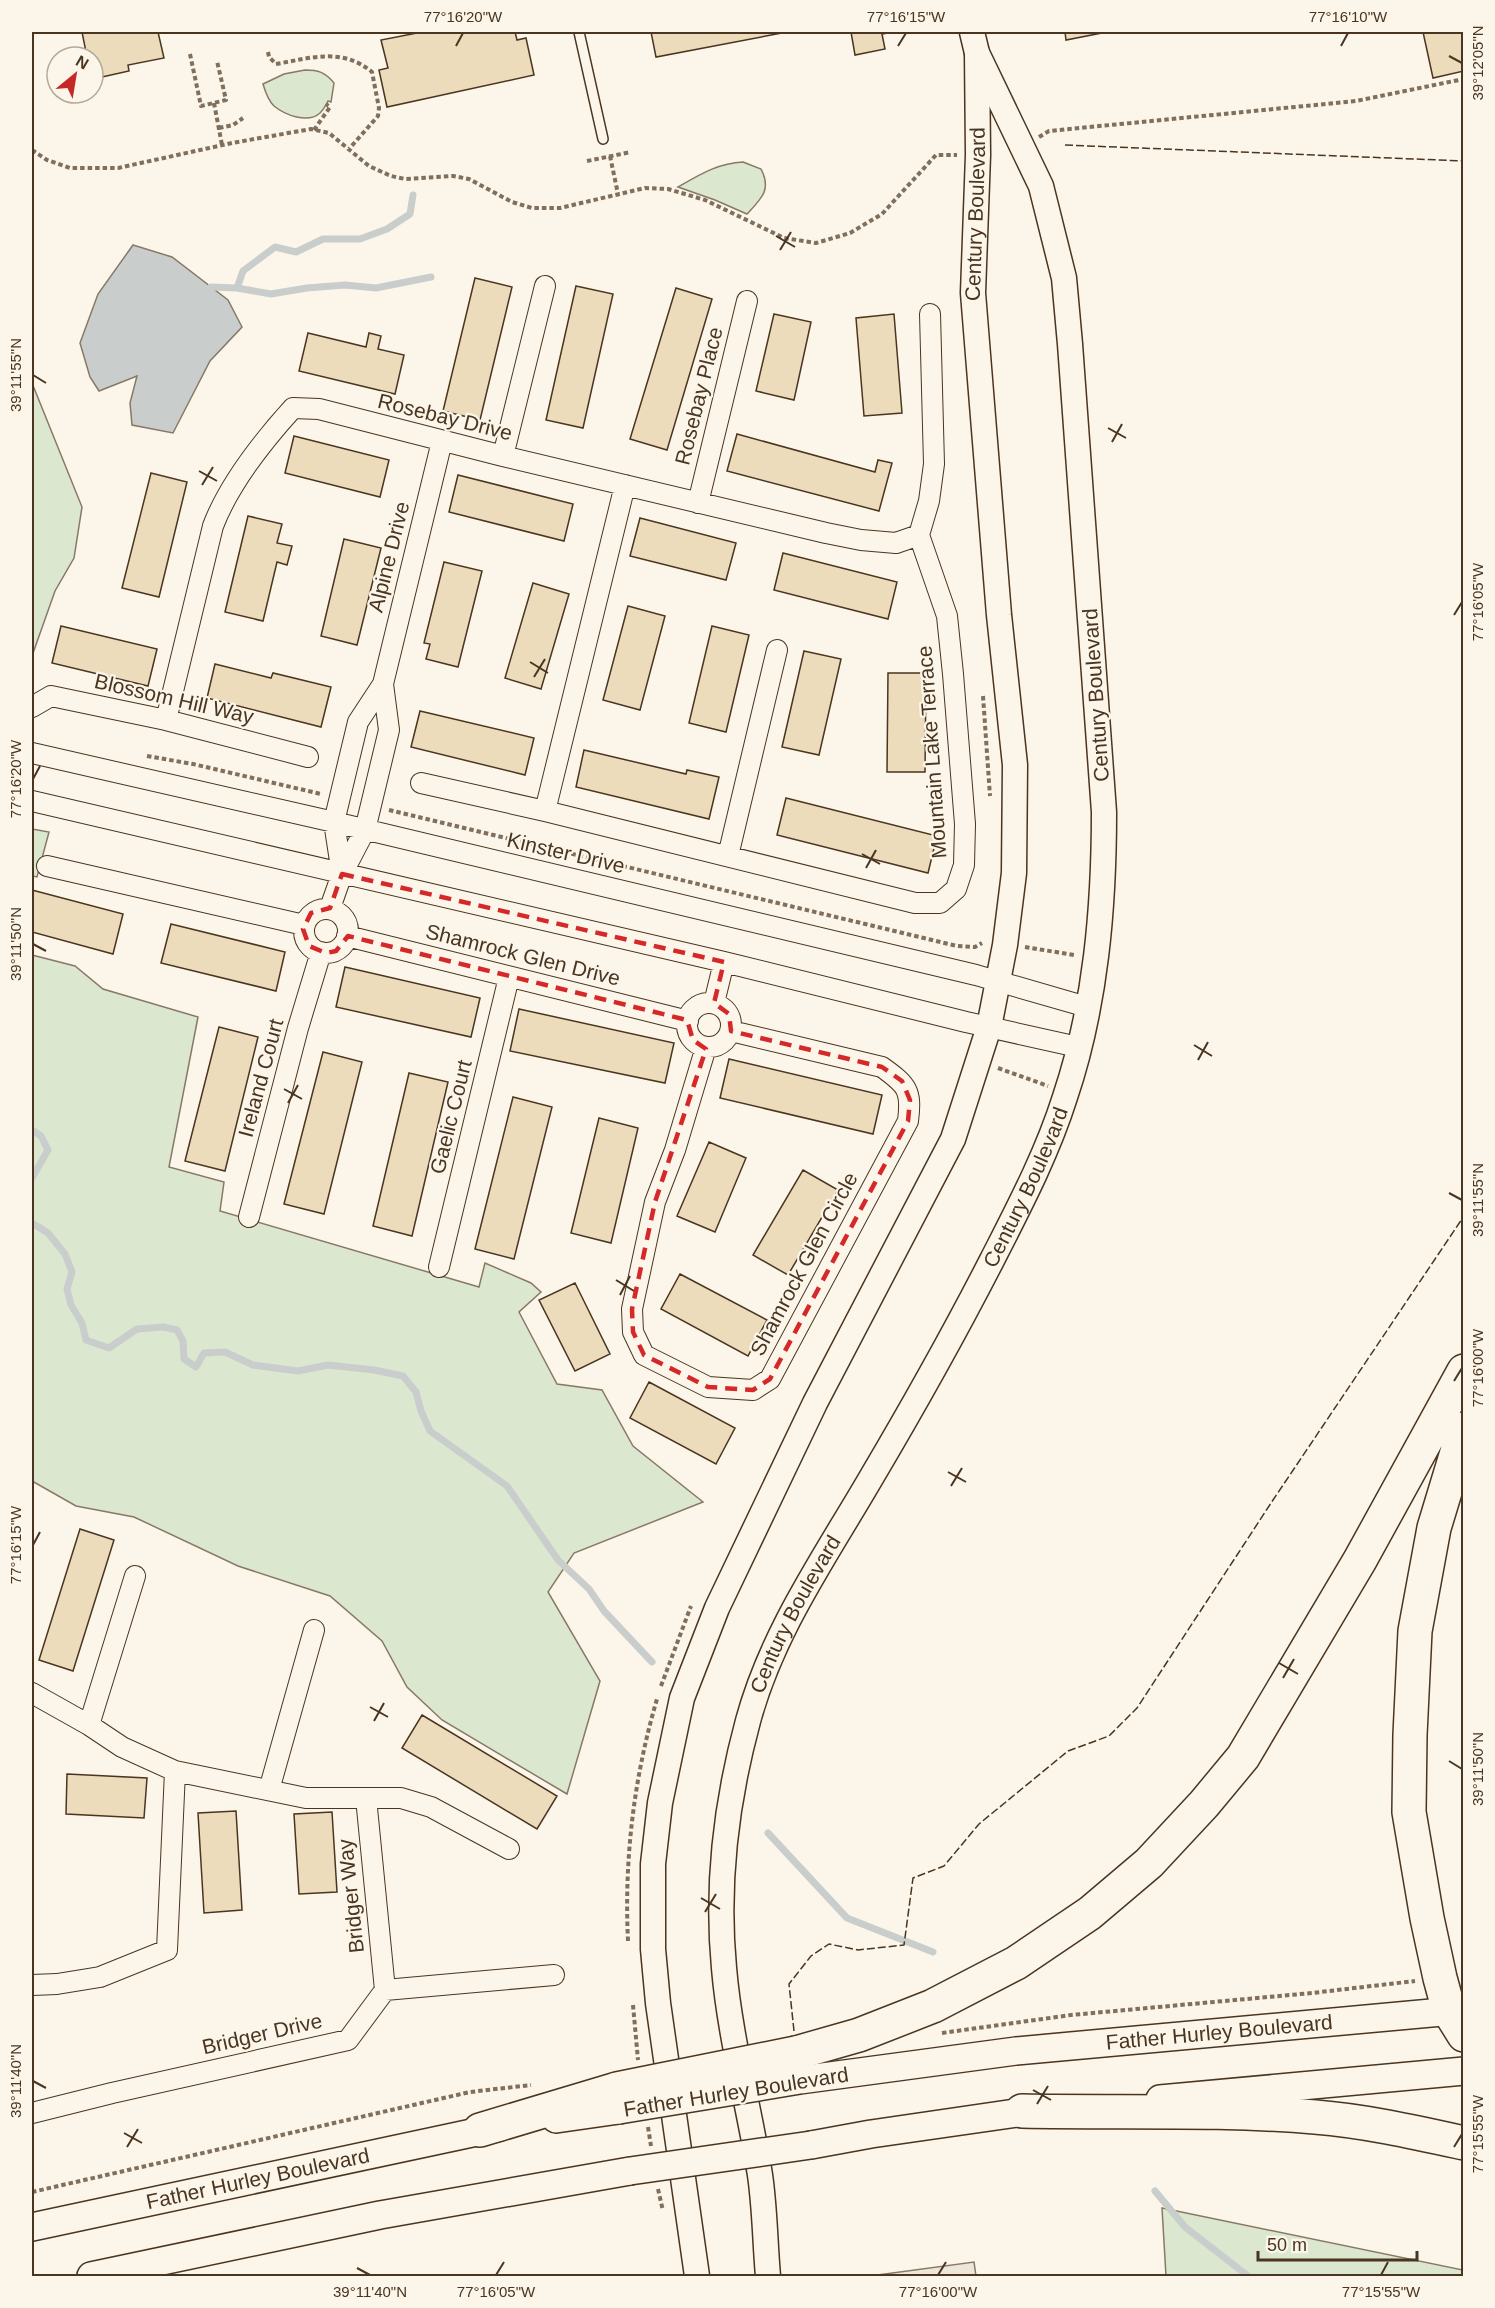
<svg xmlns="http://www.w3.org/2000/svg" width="1495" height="2308" font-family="Helvetica,sans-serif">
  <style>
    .green { fill: #dce7d0; stroke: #887966; stroke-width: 1.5 }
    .parking { fill: #ede7d9; stroke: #887966; stroke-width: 1.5 }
    .water { fill: #c9cecd; stroke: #887966; stroke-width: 1.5 }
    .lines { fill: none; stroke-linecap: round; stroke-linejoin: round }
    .stream { stroke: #c9cecd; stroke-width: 7 }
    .building { fill: #ecdcbc; stroke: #4a3520; stroke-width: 1.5 }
    .service-casing { stroke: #4a3520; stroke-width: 12 }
    .minor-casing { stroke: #4a3520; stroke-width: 22 }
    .tertiary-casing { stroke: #4a3520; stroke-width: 27 }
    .secondary-casing { stroke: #4a3520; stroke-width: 30 }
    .motorway-casing { stroke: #4a3520; stroke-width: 36 }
    .path { stroke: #7f6f5c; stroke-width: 4; stroke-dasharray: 4.5 3; stroke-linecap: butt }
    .service { stroke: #fbf6e9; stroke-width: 9 }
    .minor { stroke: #fbf6e9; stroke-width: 20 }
    .tertiary { stroke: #fbf6e9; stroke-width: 24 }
    .secondary { stroke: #fbf6e9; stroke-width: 27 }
    .motorway { stroke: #fbf6e9; stroke-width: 33 }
    .secondary-bridge-casing { stroke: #4a3520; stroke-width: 30; stroke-linecap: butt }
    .motorway-bridge-casing { stroke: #4a3520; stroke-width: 36; stroke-linecap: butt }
    .secondary-bridge { stroke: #fbf6e9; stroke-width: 27 }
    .motorway-bridge { stroke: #fbf6e9; stroke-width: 33 }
    .fence { stroke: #4a3520; stroke-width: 1.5; stroke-dasharray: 8 3; stroke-linecap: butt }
    .marked { fill: none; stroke: #d62828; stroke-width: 4.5; stroke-dasharray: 12 8; stroke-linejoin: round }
    .ticks { fill: none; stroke: #4a3520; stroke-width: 2 }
    .labels { text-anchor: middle; stroke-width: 4.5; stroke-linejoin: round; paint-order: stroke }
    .street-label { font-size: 21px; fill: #4a3520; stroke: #fbf6e9 }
    .neatline { fill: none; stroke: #4a3520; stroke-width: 2 }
    .ticks-label { font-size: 15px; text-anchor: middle; fill: #4a3520 }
  </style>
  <rect width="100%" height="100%" fill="#fbf6e9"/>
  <path class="green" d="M305,70C318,70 325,72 334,83L331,102L328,101C326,105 323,110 320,113C308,124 285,115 274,106C268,100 265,91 263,84L284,74Z
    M743,162L761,169C772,190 761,199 747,214L715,200L678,187C699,175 718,163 743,162Z
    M32,383L82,507L74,558L55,591L32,656Z
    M32,829L49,832L37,877L32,876Z
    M32,955L75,966L103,989L198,1017L169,1167L224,1182L220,1211L479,1287L485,1263L531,1283L541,1292L519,1312L557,1384L602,1390L633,1446L703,1502L574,1553L548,1592L600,1681L567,1794L442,1720L407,1687L382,1641L330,1596L238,1566L134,1517L76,1506L32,1481Z
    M1162,2208L1463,2270V2276H1166Z"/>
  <path class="parking" d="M974,2262L976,2276H870Z"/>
  <path class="water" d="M133,245L172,257L228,300L242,327L210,361L173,433L132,425L130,403L137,376L99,391L90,377L80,343L98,294Z"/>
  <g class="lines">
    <path class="stream" d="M211,287L237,288L271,294L307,288L345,285L376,288L431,277
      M237,288L243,271L275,247L296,252L323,239H360L387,229L410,214L413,195
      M32,1130L41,1136L48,1150L32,1178
      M32,1223L48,1233L65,1254L72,1272L67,1289L71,1305L82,1323L86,1340L109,1348L137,1329L163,1327L177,1330L183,1341L184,1359L196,1367L204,1353L225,1352L253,1365L298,1371L328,1365L374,1370L403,1376L416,1392L421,1411L430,1431L507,1486L558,1560L589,1589L604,1611L652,1662
      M768,1833L847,1918L933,1952
      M1155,2191L1185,2227L1248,2276"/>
  </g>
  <path class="building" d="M82,32H158L164,58L128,65L129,71L93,79V57H87Z
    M422,32H515L517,40L526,38L534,75L387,107L379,70L388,68L381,40Z
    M651,32H787L656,57Z
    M851,32H894L882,34L885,49L855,55Z
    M1065,32H1107L1066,40Z
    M1423,32H1464V71L1433,78Z
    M475,278L512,287L480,420L443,411Z
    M576,286L613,294L583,428L546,420Z
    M676,288L712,299L667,450L630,439Z
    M774,314L811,322L794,400L756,391Z
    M894,314L902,413L864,416L856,318Z
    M308,333L366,347L369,333L381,336L378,349L404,355L395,394L299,371Z
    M737,434L875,472L878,460L892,463L879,511L727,471Z
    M294,436L389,460L380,497L285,473Z
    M151,473L187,482L159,597L122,588Z
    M458,475L573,504L564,541L449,512Z
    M248,516L282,524L277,543L292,546L287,565L277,562L263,621L225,612Z
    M640,518L736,543L726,580L630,556Z
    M344,539L381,548L357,645L321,636Z
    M783,553L897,582L888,619L774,590Z
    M444,562L482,571L458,667L426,659L430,644L424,643Z
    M533,583L569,594L541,689L505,678Z
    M628,606L665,616L640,710L603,700Z
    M61,626L157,649L148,686L52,663Z
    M712,626L749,635L726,732L689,723Z
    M804,651L841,659L819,755L782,747Z
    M215,664L271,678L273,673L331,687L321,727L207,698Z
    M888,673H926L925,772H887Z
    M420,711L534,738L525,775L411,747Z
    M584,750L686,774L687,770L719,777L709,819L576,787Z
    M786,798L937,836L928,873L777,835Z
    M32,890L123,914L113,954L32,932Z
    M171,924L285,952L276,991L161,963Z
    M345,967L480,998L471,1037L336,1007Z
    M519,1009L674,1043L665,1083L510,1051Z
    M219,1027L258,1037L225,1171L185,1161Z
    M323,1052L362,1062L324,1214L284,1204Z
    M729,1059L882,1095L873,1134L720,1098Z
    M409,1073L448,1082L412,1236L373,1226Z
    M513,1097L552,1107L514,1259L475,1249Z
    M599,1118L638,1128L611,1243L571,1233Z
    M709,1142L746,1158L715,1232L677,1216Z
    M803,1170L838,1190L788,1275L753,1255Z
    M680,1274L767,1320L748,1356L661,1309Z
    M575,1283L610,1354L575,1371L539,1300Z
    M649,1382L735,1428L716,1464L630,1418Z
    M80,1529L114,1540L73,1671L39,1660Z
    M422,1715L557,1796L537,1829L402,1748Z
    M67,1774L147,1778L144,1818L66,1814Z
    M236,1811L242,1910L204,1913L198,1813Z
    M332,1812L337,1892L299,1894L294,1814Z"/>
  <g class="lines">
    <defs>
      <path id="service" d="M579,32L603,139"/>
      <path id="minor" d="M503,456L545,286
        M698,503L747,301
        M32,707L51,696L166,720L308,757
        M166,720L213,526C229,484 263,441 293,408L319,409L503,456L826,533L861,540L896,543L919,535
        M32,753L334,822L976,975L1087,1007
        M421,783L545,811L915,903H940L956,889L964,865L965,824L953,674L947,616L919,535L929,501L934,464L930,314
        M32,801L724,962L966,1022L1078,1047
        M545,811L625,485
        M728,856L777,650
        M47,866L304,925
        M342,874L334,822L358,722L383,684L442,441
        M330,908L342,874L365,830L389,730L383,684
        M304 931a22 22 0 1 1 44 0a22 22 0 1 1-44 0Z
        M347,936L688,1021
        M687 1025a22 22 0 1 1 44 0a22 22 0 1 1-44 0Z
        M714,1003L724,962
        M706,1047L675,1150L655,1202L632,1309L633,1332L644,1355L708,1387L753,1390L770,1379L908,1121C912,1090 907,1085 882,1067L731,1031
        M249,1217L298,1028L321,952
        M439,1267L509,977
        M32,1693L89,1725L122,1747L175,1771L306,1798H401L431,1807L509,1849
        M89,1725L135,1576
        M269,1790L314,1630
        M366,1798L385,1990
        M32,1985L57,1984L100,1977L167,1950L175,1771
        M32,2113L112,2093L348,2040L385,1990L554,1975"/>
      <g id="tertiary">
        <path id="s1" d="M697,2276L658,2003L653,1949V1864L660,1803L682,1698L717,1608L815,1403L953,1139L989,1027L1005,945L1014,873L1015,765L999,615L973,293L978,155L977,53L972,32"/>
        <path id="s2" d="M768,2276C765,2243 765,2209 760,2175C749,2106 730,2038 724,1968C716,1884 726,1802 748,1721C772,1632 825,1557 871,1478C913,1407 954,1334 992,1260C1019,1207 1047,1154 1065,1097C1096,1005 1104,907 1104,812L1070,344L1064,278L1041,186L977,53"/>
      </g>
      <g id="secondary">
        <path id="s3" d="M800,2080L1016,2051L1464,2010"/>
        <path d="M1160,2099L1464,2071"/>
        <path d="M556,2119L619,2110"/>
        <path d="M811,2145L871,2134L1044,2109"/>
        <path id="s4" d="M32,2227L500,2127"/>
        <path d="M91,2276L380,2215L630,2171"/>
      </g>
      <path id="motorway" d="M1464,1429L1434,1528L1415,1631L1410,1735L1409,1812L1427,1918L1440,1978L1449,2011L1464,2035
        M796,2053L859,2035L933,2006L1016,1963L1090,1913L1149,1863L1204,1804L1243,1757L1360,1560L1464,1371
        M1022,2111C1120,2113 1218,2109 1315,2117C1365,2121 1414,2132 1464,2143
        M480,2130L617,2089"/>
    </defs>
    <use href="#service" class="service-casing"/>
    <use href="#minor" class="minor-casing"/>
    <use href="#tertiary" class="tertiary-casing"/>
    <use href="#secondary" class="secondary-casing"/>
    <use href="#motorway" class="motorway-casing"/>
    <path class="path" d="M268,52L269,57L276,64C311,58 342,47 372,72L379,108L378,116L349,149
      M190,54L201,106L226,100L217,61
      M214,103L222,145
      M219,128L233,125L243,118
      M314,130L330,107L326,104
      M1039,137L1049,131L1356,101L1464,79
      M32,150L47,160L70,168H118L232,143L311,129L329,133L369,166L391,176L405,179L453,176L469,179L512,202L532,208H560L645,188L668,189L705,200L784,238L816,243L850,233L882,214L936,155H957
      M610,156L618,194
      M587,161L631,152
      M983,696L990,796
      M147,756L193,764L321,794
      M389,810L957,946L975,947L982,943
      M1025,947L1074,955
      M998,1068L1048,1086
      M661,1686L691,1606
      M628,1941C624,1859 634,1777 657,1699
      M633,2005L638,2060
      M942,2033L1071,2015L1312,1993L1415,1981
      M648,2127L651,2146
      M658,2189L663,2211
      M32,2192L470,2092L531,2085"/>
    <use href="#service" class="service"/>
    <use href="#minor" class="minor"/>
    <use href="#tertiary" class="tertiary"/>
    <use href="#secondary" class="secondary"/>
    <use href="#motorway" class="motorway"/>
    <defs>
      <path id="secondary-bridge" d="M619,2110L800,2080
        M630,2171L811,2145"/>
      <path id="motorway-bridge" d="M617,2089L796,2053"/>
    </defs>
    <use href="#secondary-bridge" class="secondary-bridge-casing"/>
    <use href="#motorway-bridge" class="motorway-bridge-casing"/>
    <use href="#secondary-bridge" class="secondary-bridge"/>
    <use href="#motorway-bridge" class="motorway-bridge"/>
    <path class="fence" d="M1065,145L1464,161
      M794,2031L789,1984L811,1956L829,1944L858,1950L904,1945L913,1878L944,1866L979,1824L1068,1751L1109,1736L1137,1708L1273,1500L1464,1216"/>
  </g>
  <path class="marked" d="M342,874L724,962L714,1003L729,1014L731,1031L882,1067L902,1081L910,1100L908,1121L770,1379L753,1390L708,1387L644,1355L633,1332L632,1309L655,1202L706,1049L693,1040L687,1020L348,936L336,951L326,953L309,946L303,929L311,913L330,908Z"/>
  <path class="ticks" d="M456,46L463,33M898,46L906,33M1341,46L1348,33M1449,56L1462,63M776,236L795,247M780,250L791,232M33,375L46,383M1108,428L1126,438M1112,442L1122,424M199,471L217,481M202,485L213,467M1454,615L1462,602M530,662L548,673M534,677L545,659M33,779L40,766M862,854L880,864M866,868L876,850M33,944L46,951M1194,1045L1212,1056M1198,1060L1208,1042M284,1089L302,1099M288,1103L298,1085M1449,1193L1462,1200M616,1280L634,1291M620,1295L630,1276M1454,1381L1462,1368M948,1472L966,1482M951,1486L962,1468M33,1545L40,1532M1279,1663L1298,1674M1283,1678L1294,1659M370,1707L388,1717M374,1721L384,1703M1449,1761L1462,1769M701,1898L720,1909M705,1912L716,1894M33,2081L46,2088M1033,2090L1051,2100M1037,2104L1048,2086M124,2133L142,2143M127,2147L138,2129M1454,2147L1462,2134M357,2268L370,2275M496,2275L504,2262M938,2275L946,2262M1381,2275L1388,2262"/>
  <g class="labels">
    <g class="street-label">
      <text dy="7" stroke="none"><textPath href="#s1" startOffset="2140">Century Boulevard</textPath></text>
      <text transform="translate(699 396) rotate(-76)" y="7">Rosebay Place</text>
      <text transform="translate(445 417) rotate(14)" y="7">Rosebay Drive</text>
      <text transform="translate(389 557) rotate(-76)" y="7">Alpine Drive</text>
      <text transform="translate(1096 695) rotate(-94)" y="7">Century Boulevard</text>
      <text transform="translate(174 699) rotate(13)" y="7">Blossom Hill Way</text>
      <text transform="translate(932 752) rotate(-94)" y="7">Mountain Lake Terrace</text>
      <text transform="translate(566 853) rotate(13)" y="7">Kinster Drive</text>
      <text transform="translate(523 955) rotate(14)" y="7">Shamrock Glen Drive</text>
      <text transform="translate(261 1078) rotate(-75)" y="7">Ireland Court</text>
      <text transform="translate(451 1117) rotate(-76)" y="7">Gaelic Court</text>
      <text dy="7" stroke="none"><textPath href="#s2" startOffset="1164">Century Boulevard</textPath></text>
      <text transform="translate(804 1264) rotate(-62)" y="7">Shamrock Glen Circle</text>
      <text dy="7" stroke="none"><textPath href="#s2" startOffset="678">Century Boulevard</textPath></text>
      <text transform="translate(351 1896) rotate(-96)" y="7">Bridger Way</text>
      <text dy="7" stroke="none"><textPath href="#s3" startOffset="422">Father Hurley Boulevard</textPath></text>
      <text transform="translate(262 2034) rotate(-13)" y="7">Bridger Drive</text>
      <text transform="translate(736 2092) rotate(-9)" y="7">Father Hurley Boulevard</text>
      <text dy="7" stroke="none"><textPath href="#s4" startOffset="231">Father Hurley Boulevard</textPath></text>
    </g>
  </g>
  <rect width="1495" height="2308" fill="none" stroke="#fbf6e9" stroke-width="66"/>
  <g transform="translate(75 75) rotate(30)"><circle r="28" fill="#fbf6e9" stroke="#b4a999" stroke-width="1.5"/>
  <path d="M0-4.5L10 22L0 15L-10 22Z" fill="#c62828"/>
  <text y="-9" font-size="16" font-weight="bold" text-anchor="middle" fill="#4a3520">N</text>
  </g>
  <path d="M1258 2251v9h159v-9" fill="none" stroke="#4a3520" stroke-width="3"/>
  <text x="1267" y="2251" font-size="18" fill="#4a3520" stroke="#fbf6e9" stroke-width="4.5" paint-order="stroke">50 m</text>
  <rect x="33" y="33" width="1429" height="2242" class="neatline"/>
  <g class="ticks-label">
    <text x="463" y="22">77°16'20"W</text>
    <text x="906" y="22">77°16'15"W</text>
    <text x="1348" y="22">77°16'10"W</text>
    <text transform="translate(1478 63) rotate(-90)" y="5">39°12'05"N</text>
    <text transform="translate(16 375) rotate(-90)" y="5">39°11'55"N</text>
    <text transform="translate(1478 602) rotate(-90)" y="5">77°16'05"W</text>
    <text transform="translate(16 779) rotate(-90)" y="5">77°16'20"W</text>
    <text transform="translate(16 944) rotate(-90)" y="5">39°11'50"N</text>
    <text transform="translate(1478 1200) rotate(-90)" y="5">39°11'55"N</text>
    <text transform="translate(1478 1368) rotate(-90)" y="5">77°16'00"W</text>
    <text transform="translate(16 1545) rotate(-90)" y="5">77°16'15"W</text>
    <text transform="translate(1478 1769) rotate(-90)" y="5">39°11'50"N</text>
    <text transform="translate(16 2081) rotate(-90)" y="5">39°11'40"N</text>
    <text transform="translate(1478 2134) rotate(-90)" y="5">77°15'55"W</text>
    <text x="370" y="2297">39°11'40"N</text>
    <text x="496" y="2297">77°16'05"W</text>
    <text x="938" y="2297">77°16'00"W</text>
    <text x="1381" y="2297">77°15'55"W</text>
  </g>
</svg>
